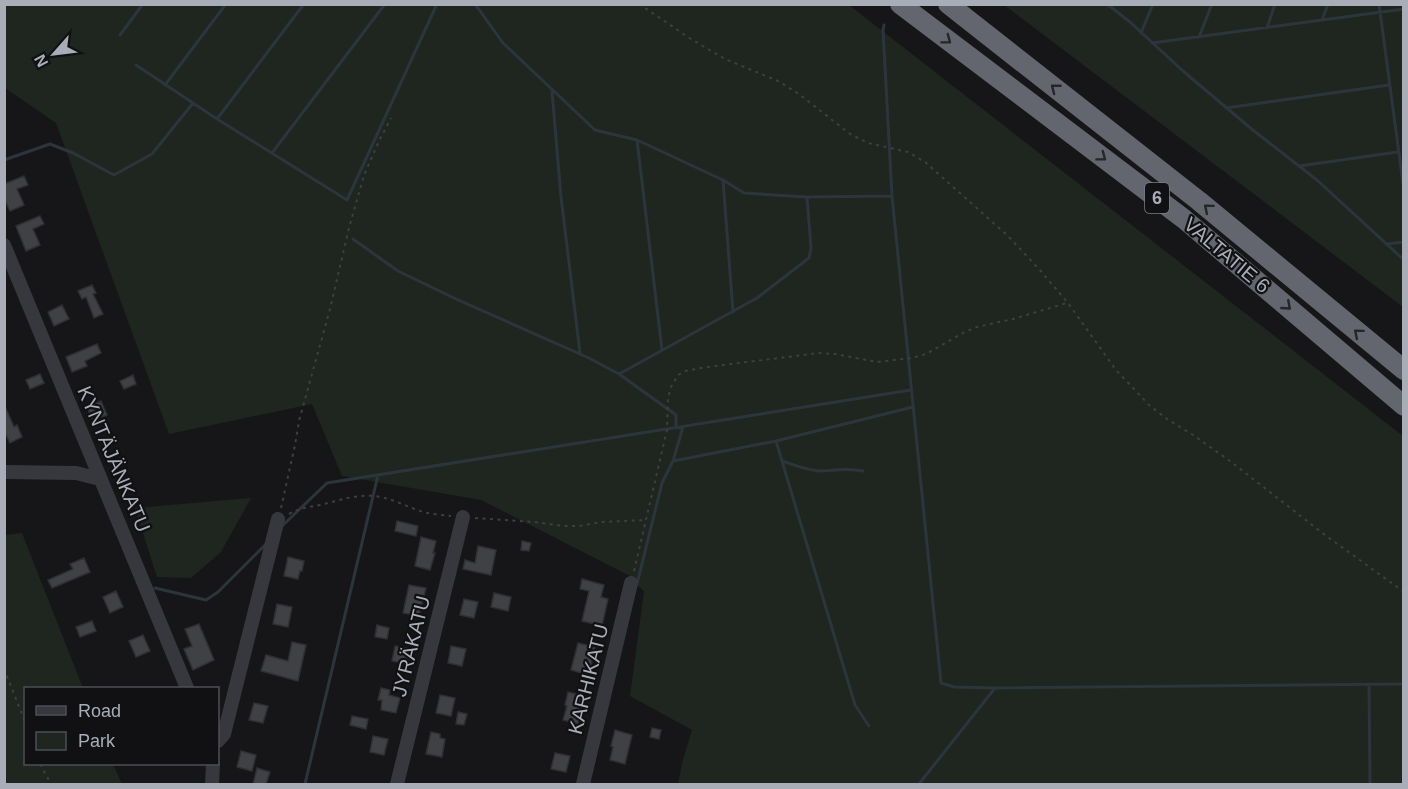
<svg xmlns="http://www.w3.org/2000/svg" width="1408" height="789" font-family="Helvetica,sans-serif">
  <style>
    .green { fill: #1e261f }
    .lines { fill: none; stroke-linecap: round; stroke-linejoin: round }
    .stream { stroke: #2c353c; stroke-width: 3 }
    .building { fill: #404145; stroke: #303034; stroke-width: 1.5 }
    .path { stroke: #3d3f44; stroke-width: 2; stroke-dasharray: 3 4.5; stroke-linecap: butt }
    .minor { stroke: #37383d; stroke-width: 14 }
    .highway { stroke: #63666e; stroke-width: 20 }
    .oneway { stroke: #26262a }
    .labels { text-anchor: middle; stroke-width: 4.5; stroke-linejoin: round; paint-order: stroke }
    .shield { fill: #111113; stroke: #7b7e86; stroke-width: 1.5 }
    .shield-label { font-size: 18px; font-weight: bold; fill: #a8adb8 }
    .street-label { font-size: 20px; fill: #a8adb8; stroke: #111113 }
  </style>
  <rect width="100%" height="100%" fill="#161618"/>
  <path class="green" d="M4,5H849L1403,436V784H678L682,763L692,730L630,696L644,591L633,582L630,576L481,500L342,476L312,404L169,434L56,123L5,88Z
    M1004,5H1403V307Z
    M251,498L221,552L191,578L157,577L135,508Z
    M22,533L83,688H26V764H113L122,784H5V535Z"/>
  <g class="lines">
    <path class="stream" d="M475,4L503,43L595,130L637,140L723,180L744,193L807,197L892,196
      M1107,4L1130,22L1183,71L1254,131L1317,180L1404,260
      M1379,4L1404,191
      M1322,20L1328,4
      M884,25L883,30L892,196L941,683L954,687L995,688L1404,684
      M1267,28L1275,4
      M1141,33L1153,4
      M120,35L143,4
      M1199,37L1212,4
      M1152,43L1404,9
      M136,65L217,119L347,200L437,4
      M165,85L226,4
      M552,91L561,197L580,353
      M1226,108L1389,85
      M217,119L304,4
      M637,140L662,350
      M272,153L385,4
      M4,160L50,144L73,153L114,175L152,154L193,103
      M1299,166L1398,152
      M723,180L733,312
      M353,239L398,271L456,299L589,358L619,374L676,415V428
      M1386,244L1404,242
      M619,374L757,298L809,258L811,248L807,197
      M776,441L855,705L869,726
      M673,461L776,441L913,407
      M782,461C794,465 807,470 819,471C836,471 845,467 863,471
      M281,527L327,483L911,390
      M637,584L662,483L673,461L683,427
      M155,588L206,600L218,592L266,544
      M1369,685L1370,784
      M305,784L378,475
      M919,784L995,688"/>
  </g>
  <path class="building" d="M24,176L28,185L17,189L24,205L10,211L4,198V184Z
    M40,216L44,224L33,229L40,245L26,251L16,226Z
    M92,285L96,293L93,294L103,314L94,318L86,297L82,299L78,291Z
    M62,305L69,319L54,326L48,312Z
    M97,344L101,353L85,361L87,366L72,372L66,357Z
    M40,374L44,383L30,389L26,380Z
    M133,375L136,384L124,389L120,381Z
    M101,401L107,415L93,421L87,407Z
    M4,404L14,427L17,425L22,437L10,443L4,431Z
    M397,521L418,526L416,536L395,531Z
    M421,537L436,541L433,553H435L430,570L415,566Z
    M522,541L531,543L529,551L521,550Z
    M478,546L496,550L491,575L463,569L465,560L475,563Z
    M288,557L304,561L302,571H300L298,579L284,576Z
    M84,558L90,572L52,588L48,580L73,569L70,564Z
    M582,579L604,585L601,597L608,599L602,626L582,621L589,591L580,589Z
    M409,585L426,588L419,616L403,613Z
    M116,591L123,607L110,613L103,597Z
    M494,593L511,597L508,611L491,607Z
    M464,599L478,602L474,618L460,615Z
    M277,604L292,607L288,627L273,624Z
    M92,621L96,631L80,637L76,627Z
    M199,624L214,660L193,670L184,649L192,646L185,629Z
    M377,625L389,628L387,639L375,637Z
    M143,635L150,651L136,657L129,641Z
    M292,642L306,645L298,681L261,671L266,655L288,661Z
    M578,643L595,647L589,675L571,670Z
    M395,646L411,649L407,664L392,661Z
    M451,646L466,649L462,666L448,663Z
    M381,688L390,690L389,695L400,698L396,713L381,710L382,700H378Z
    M568,692L585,696L578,724L563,720L567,706L565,705Z
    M440,695L455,698L451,716L436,713Z
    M254,703L268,706L263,723L249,720Z
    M458,712L467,714L464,725L456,724Z
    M352,716L368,719L366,729L350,725Z
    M652,728L661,730L659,739L650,737Z
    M615,730L632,735L625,764L610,760L613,747L611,746Z
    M431,732L440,734V738L445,739L442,757L426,754Z
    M373,736L388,739L384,755L370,752Z
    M241,751L256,755L252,771L237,767Z
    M555,753L570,756L566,772L551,769Z
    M257,768L270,772L266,784H253Z"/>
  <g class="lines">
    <path class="path" d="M639,4L691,39L725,59L778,81L799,94L850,134L868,143L908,152L925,162L1007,235L1039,269L1068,303L1116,370L1149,405L1167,419L1193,435L1230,461L1325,535L1404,592
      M281,508L295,445L299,421L330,309L349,228L364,175L379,141L391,118
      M289,514C302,507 306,508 320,505C338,501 355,494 375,496C392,498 407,507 423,512C432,514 442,515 451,516
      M475,518L535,522L563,526H579L602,522L645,520
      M634,571L667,430L668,398L671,387L678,375L685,371L707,367L819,353L835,354L877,362L912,358L926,354L963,333L977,327L1013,319L1067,303
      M4,669L26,724
      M40,764L51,784"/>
    <path class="minor" d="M4,245L187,688
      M4,472L76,473L100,479
      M218,741L224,734L278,519
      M212,784L213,764
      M397,784L463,517
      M583,784L631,583"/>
    <path class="highway" d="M900,4L1184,219L1404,406
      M948,4L1199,201L1404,370"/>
  </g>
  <defs><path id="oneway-chevron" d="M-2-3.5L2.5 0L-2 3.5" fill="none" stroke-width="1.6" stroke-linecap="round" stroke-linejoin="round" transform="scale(1.5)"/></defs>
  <g class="oneway">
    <use href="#oneway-chevron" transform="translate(947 40) rotate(37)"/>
    <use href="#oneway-chevron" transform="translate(1055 88) rotate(-142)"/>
    <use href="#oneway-chevron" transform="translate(1102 157) rotate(37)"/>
    <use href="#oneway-chevron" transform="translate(1208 208) rotate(-140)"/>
    <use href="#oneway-chevron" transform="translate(1287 306) rotate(41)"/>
    <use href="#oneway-chevron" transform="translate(1358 333) rotate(-140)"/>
  </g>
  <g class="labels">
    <rect class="shield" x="1145" y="183" width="24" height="30" rx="4.5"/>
    <g class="shield-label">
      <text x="1157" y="204">6</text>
    </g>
    <g class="street-label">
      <text transform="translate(1227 255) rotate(40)" y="7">VALTATIE 6</text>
      <text transform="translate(114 459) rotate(67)" y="7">KYNTÄJÄNKATU</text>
      <text transform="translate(411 646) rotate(-76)" y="7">JYRÄKATU</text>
      <text transform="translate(588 679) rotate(-76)" y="7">KARHIKATU</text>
    </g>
  </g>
  <rect width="1408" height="789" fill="none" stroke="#a8adb8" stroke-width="12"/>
  <rect x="24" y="687" width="195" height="78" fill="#111113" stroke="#4d4f55" stroke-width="1.5"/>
  <rect x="36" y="706" width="30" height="9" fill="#37383d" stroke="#4d4f55" stroke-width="1.5"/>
  <text x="78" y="717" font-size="18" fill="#a8adb8">Road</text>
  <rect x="36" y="732" width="30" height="18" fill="#1e261f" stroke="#4d4f55" stroke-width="1.5"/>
  <text x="78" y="747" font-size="18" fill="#a8adb8">Park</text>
  <g transform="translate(54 54) rotate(242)" stroke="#111113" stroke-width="4.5" paint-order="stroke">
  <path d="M0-4.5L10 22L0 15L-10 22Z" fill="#a8adb8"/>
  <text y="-9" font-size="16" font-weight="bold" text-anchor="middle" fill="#a8adb8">N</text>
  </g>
</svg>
